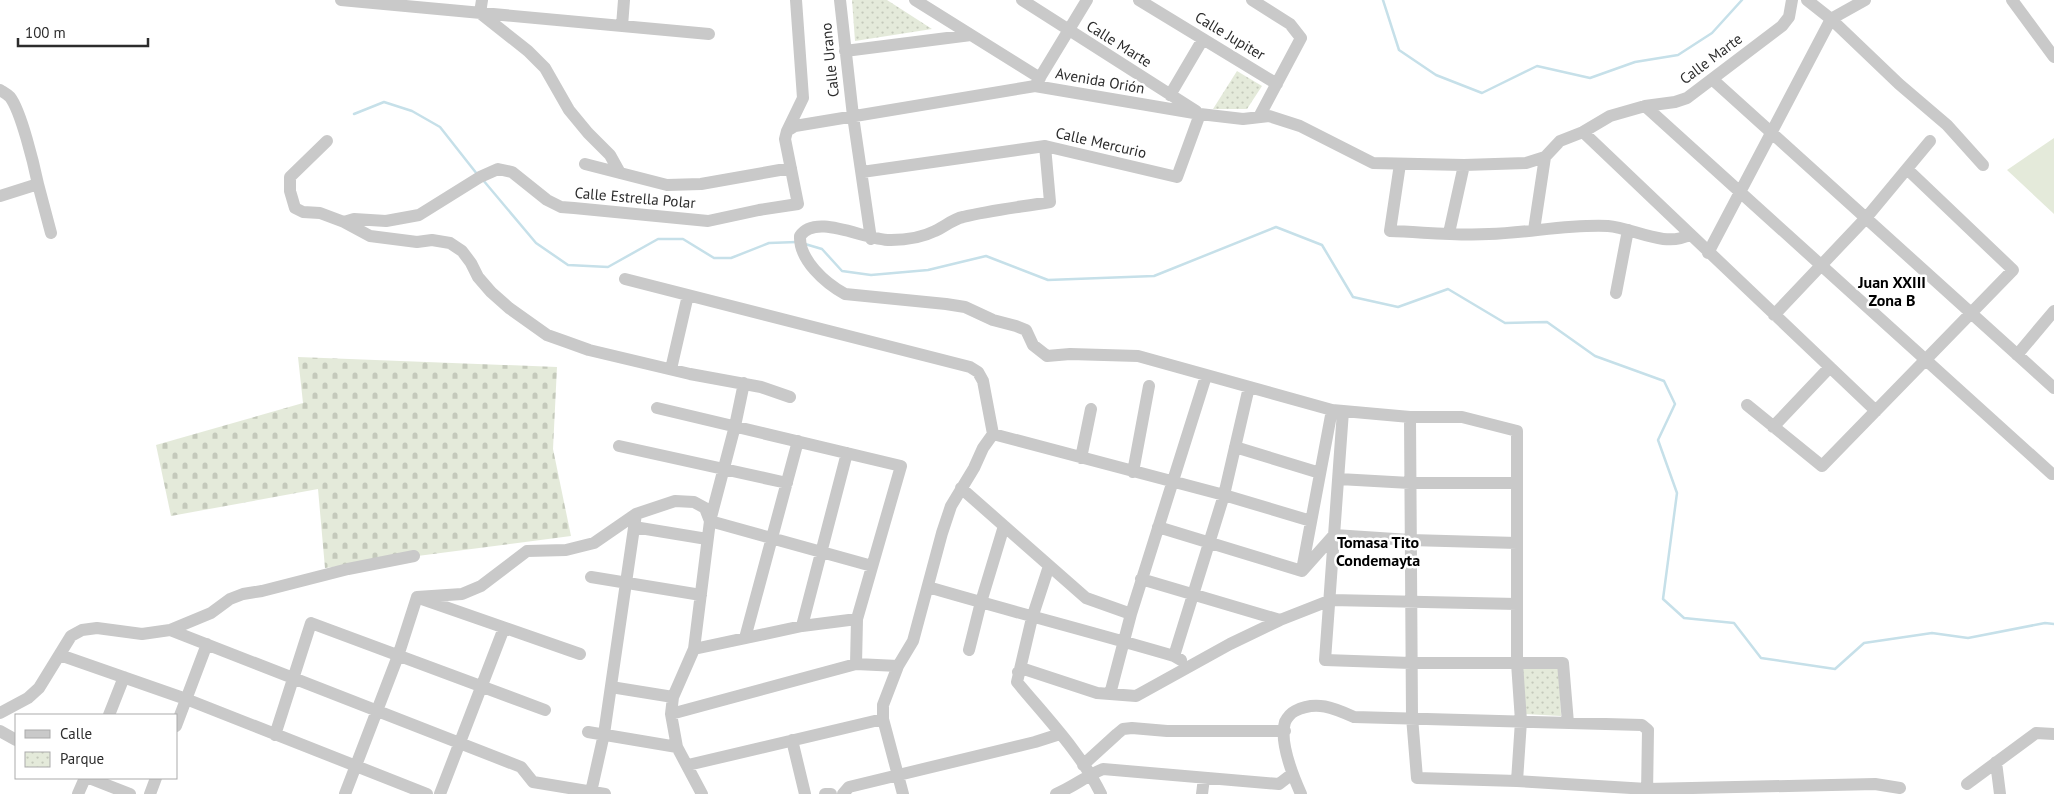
<svg xmlns="http://www.w3.org/2000/svg" width="2054" height="794" font-family="'PT Sans',sans-serif">
  <style>
    .cemetery { fill: url(#cemetery-stones) }
    .park { fill: url(#park-dots) }
    .pitch { fill: #e4eada }
    .lines { fill: none; stroke-linecap: round; stroke-linejoin: round }
    .stream { stroke: #c6e0e9; stroke-width: 2.5 }
    .minor { stroke: #c9c9c9; stroke-width: 12 }
    .labels { text-anchor: middle; stroke-width: 5; stroke-linejoin: round; paint-order: stroke }
    .street-label { font-size: 15px; fill: #2c2c2c; stroke: #fff }
    .neighbourhood-label { font-size: 16px; font-weight: bold; fill: #000; stroke: #fff }
  </style>
  <defs>
    <pattern id="cemetery-stones" width="16" height="16" patternUnits="userSpaceOnUse" patternTransform="scale(1.25)"><rect width="16" height="16" fill="#e4eada"/><path d="M2 7V4a2 2 0 0 1 4 0v3zM10 15v-3a2 2 0 0 1 4 0v3z" fill="#c4c9bb"/></pattern>
    <pattern id="park-dots" width="8" height="8" patternUnits="userSpaceOnUse" patternTransform="scale(1.25)"><rect width="8" height="8" fill="#e4eada"/><path d="M2 2h.1M6 6h.1" fill="none" stroke="#c4c9bb" stroke-width="1.8" stroke-linecap="round"/></pattern>
  </defs>
  <rect width="100%" height="100%" fill="#fff"/>
  <path class="cemetery" d="M298,357L557,367L553,449L571,536L325,568L318,489L171,516L156,445L303,403Z"/>
  <path class="park" d="M852,0H887L932,29L855,41Z
    M1237,71L1262,86L1247,109H1213Z
    M1521,665L1559,667L1561,716L1523,714Z"/>
  <path class="pitch" d="M2054,138V214L2007,170Z"/>
  <g class="lines">
    <path class="stream" d="M1383,0L1399,50L1436,75L1482,93L1537,66L1590,78L1635,62L1678,55L1712,33L1742,0
      M354,114L384,102L412,111L440,127L477,174
      M483,180L536,243L568,265L608,267L658,239H683L714,258H731L769,243L797,242
      M805,244L822,249L842,271L871,275L928,270L986,256L1048,280L1154,276L1276,227L1322,245L1353,297L1398,307L1448,289L1505,323L1547,322L1595,356L1664,381L1675,404L1658,440L1677,493L1663,599L1684,618L1734,623L1761,658L1835,669L1864,643L1932,633L1968,638L2045,623L2054,624"/>
    <path class="minor" d="M341,0L709,34
      M482,0L480,13L528,51L545,68L569,110L588,133L610,155L620,173
      M840,0L853,116L871,239
      M915,0L1040,78
      M1022,0L1196,111
      M1139,0L1277,84
      M1252,0L1290,24L1301,38L1259,117
      M1807,0L1831,19L1899,84L1947,125L1983,165
      M2012,0L2054,57
      M622,26L624,0
      M845,51L971,35
      M1712,79L2054,388
      M1036,84L1087,0
      M0,90C3,92 7,94 10,97C21,111 34,165 38,184
      M1170,95L1203,39
      M1645,106L2052,474
      M787,131L795,126L1035,86L1200,114L1243,119L1269,116L1300,126L1373,163L1464,165L1526,163L1545,157L1560,141L1583,132L1610,116L1645,106L1675,102L1687,98L1782,26L1789,17L1792,0
      M1583,132L1876,411
      M327,141L290,177V191L295,208L303,212L320,213L344,222L354,219L386,221L419,215L480,177L498,169L512,172L547,200L561,207L574,208L708,221L759,210L798,204L785,139L787,131L803,98L796,0
      M1045,146L1050,202C1021,207 991,210 963,217C953,219 944,227 935,231C921,238 906,240 891,240C866,241 816,212 800,236C799,260 825,283 845,294L946,304L965,307L993,320L1016,326L1026,330L1033,345L1047,356L1070,354L1138,356L1332,410L1410,417H1462L1517,431V663L1521,721L1517,781
      M585,164L667,185L701,184L791,168
      M1400,164L1390,231C1423,232 1456,236 1489,234C1529,233 1568,224 1608,226C1633,228 1665,248 1689,235
      M862,172L1045,146L1177,177L1200,114
      M0,196L38,184L51,233
      M344,222L370,236L417,242L432,240L450,243L462,251L471,263L478,277L491,292L509,308L547,335L564,341L589,350L690,374L761,387L790,397
      M1534,230L1545,157
      M1449,233L1464,165
      M1708,253L1831,19L1865,0
      M625,279L970,367L978,372L983,381L993,434L983,448L974,468L951,506L942,533L913,641L898,666L883,705V719L903,794
      M1616,293L1628,230
      M1774,315L1866,218L1930,141
      M2017,355L2054,311
      M671,369L688,295
      M744,383L735,426L710,521L872,566
      M1747,405L1822,466L2013,270L1907,169
      M657,408L901,466L857,619L856,664
      M1343,411L1325,660L1411,663H1563L1568,723
      M1410,417L1412,717L1417,778L1517,781L1647,789L1875,784L1900,788
      M1773,427L1830,367
      M993,434L1224,495L1311,521
      M619,446L787,483
      M1235,447L1320,473
      M1081,458L1091,409
      M1133,472L1149,386
      M1339,479L1410,483H1517
      M961,488L1086,598L1131,614
      M634,527L707,539
      M1158,527L1302,571L1334,535L1410,540L1517,543
      M1049,566L1032,618L1017,682C1046,717 1081,753 1101,794
      M1302,570L1332,410
      M591,577L701,595
      M1141,579L1280,620
      M928,587C1010,611 1092,632 1174,656L1181,660
      M417,597L462,594L481,586L527,551L566,550L594,543L636,514L675,501L694,502L705,508L710,521L694,649L673,697L671,714L677,747L702,794
      M422,599L580,654
      M802,626L847,453
      M170,630L521,767L533,782L605,794
      M745,638L798,441
      M694,649L802,626L857,619
      M969,650L981,602L1004,526
      M60,655L186,699L427,794
      M1174,656L1224,495L1249,387
      M1018,672L1024,669L1097,693L1136,696L1230,644L1280,620L1331,600L1517,604
      M611,687L673,697
      M1110,694L1131,614L1206,376
      M0,713L28,698L39,688L71,636L82,630L97,628L142,634L170,630L211,613L230,599L243,594L262,591L348,569L414,556
      M671,714L856,664L898,666
      M109,715L124,677
      M176,726L207,644
      M0,731L16,740
      M588,732L677,747
      M275,735L311,623L545,710
      M792,740L805,794
      M1996,762L2000,794
      M688,765L883,719
      M1083,765L1117,734L1123,729L1132,728L1167,731H1285
      M89,778L130,794
      M1967,784L2036,733L2054,734
      M591,792L604,734L636,514
      M78,794L85,778
      M150,794L156,778
      M345,794L398,656L417,597
      M440,794L504,628
      M825,794H831
      M843,794L849,787L1035,742L1060,734
      M1056,794C1073,787 1086,776 1103,769L1279,784L1292,774
      M1202,794L1204,778
      M1301,794C1293,776 1279,742 1285,722C1287,718 1291,713 1295,711C1316,700 1334,708 1354,717L1642,725L1648,730L1647,794"/>
  </g>
  <g class="labels">
    <g class="street-label">
      <text transform="translate(1230 36) rotate(31)" y="5">Calle Jupiter</text>
      <text transform="translate(1119 44) rotate(32)" y="5">Calle Marte</text>
      <text transform="translate(1711 59) rotate(-37)" y="5">Calle Marte</text>
      <text transform="translate(830 60) rotate(-96)" y="5">Calle Urano</text>
      <text transform="translate(1100 81) rotate(10)" y="5">Avenida Orión</text>
      <text transform="translate(1101 143) rotate(13)" y="5">Calle Mercurio</text>
      <text transform="translate(635 198) rotate(5)" y="5">Calle Estrella Polar</text>
    </g>
    <g class="neighbourhood-label">
      <text x="1892" y="288">Juan XXIII<tspan x="1892" dy="18">Zona B</tspan></text>
      <text x="1378" y="548">Tomasa Tito<tspan x="1378" dy="18">Condemayta</tspan></text>
    </g>
  </g>
  <rect x="15" y="714" width="162" height="65" fill="#ffffff" stroke="#ababab"/>
  <rect x="25" y="730" width="25" height="8" fill="#c9c9c9" stroke="#ababab"/>
  <text x="60" y="739" font-size="15" fill="#2c2c2c">Calle</text>
  <rect x="25" y="752" width="25" height="15" fill="url(#park-dots)" stroke="#ababab"/>
  <text x="60" y="764" font-size="15" fill="#2c2c2c">Parque</text>
  <path d="M18 38v8h130v-8" fill="none" stroke="#2c2c2c" stroke-width="2.5"/>
  <text x="25" y="38" font-size="15" fill="#2c2c2c" stroke="#ffffff" stroke-width="4" paint-order="stroke">100 m</text>
</svg>
